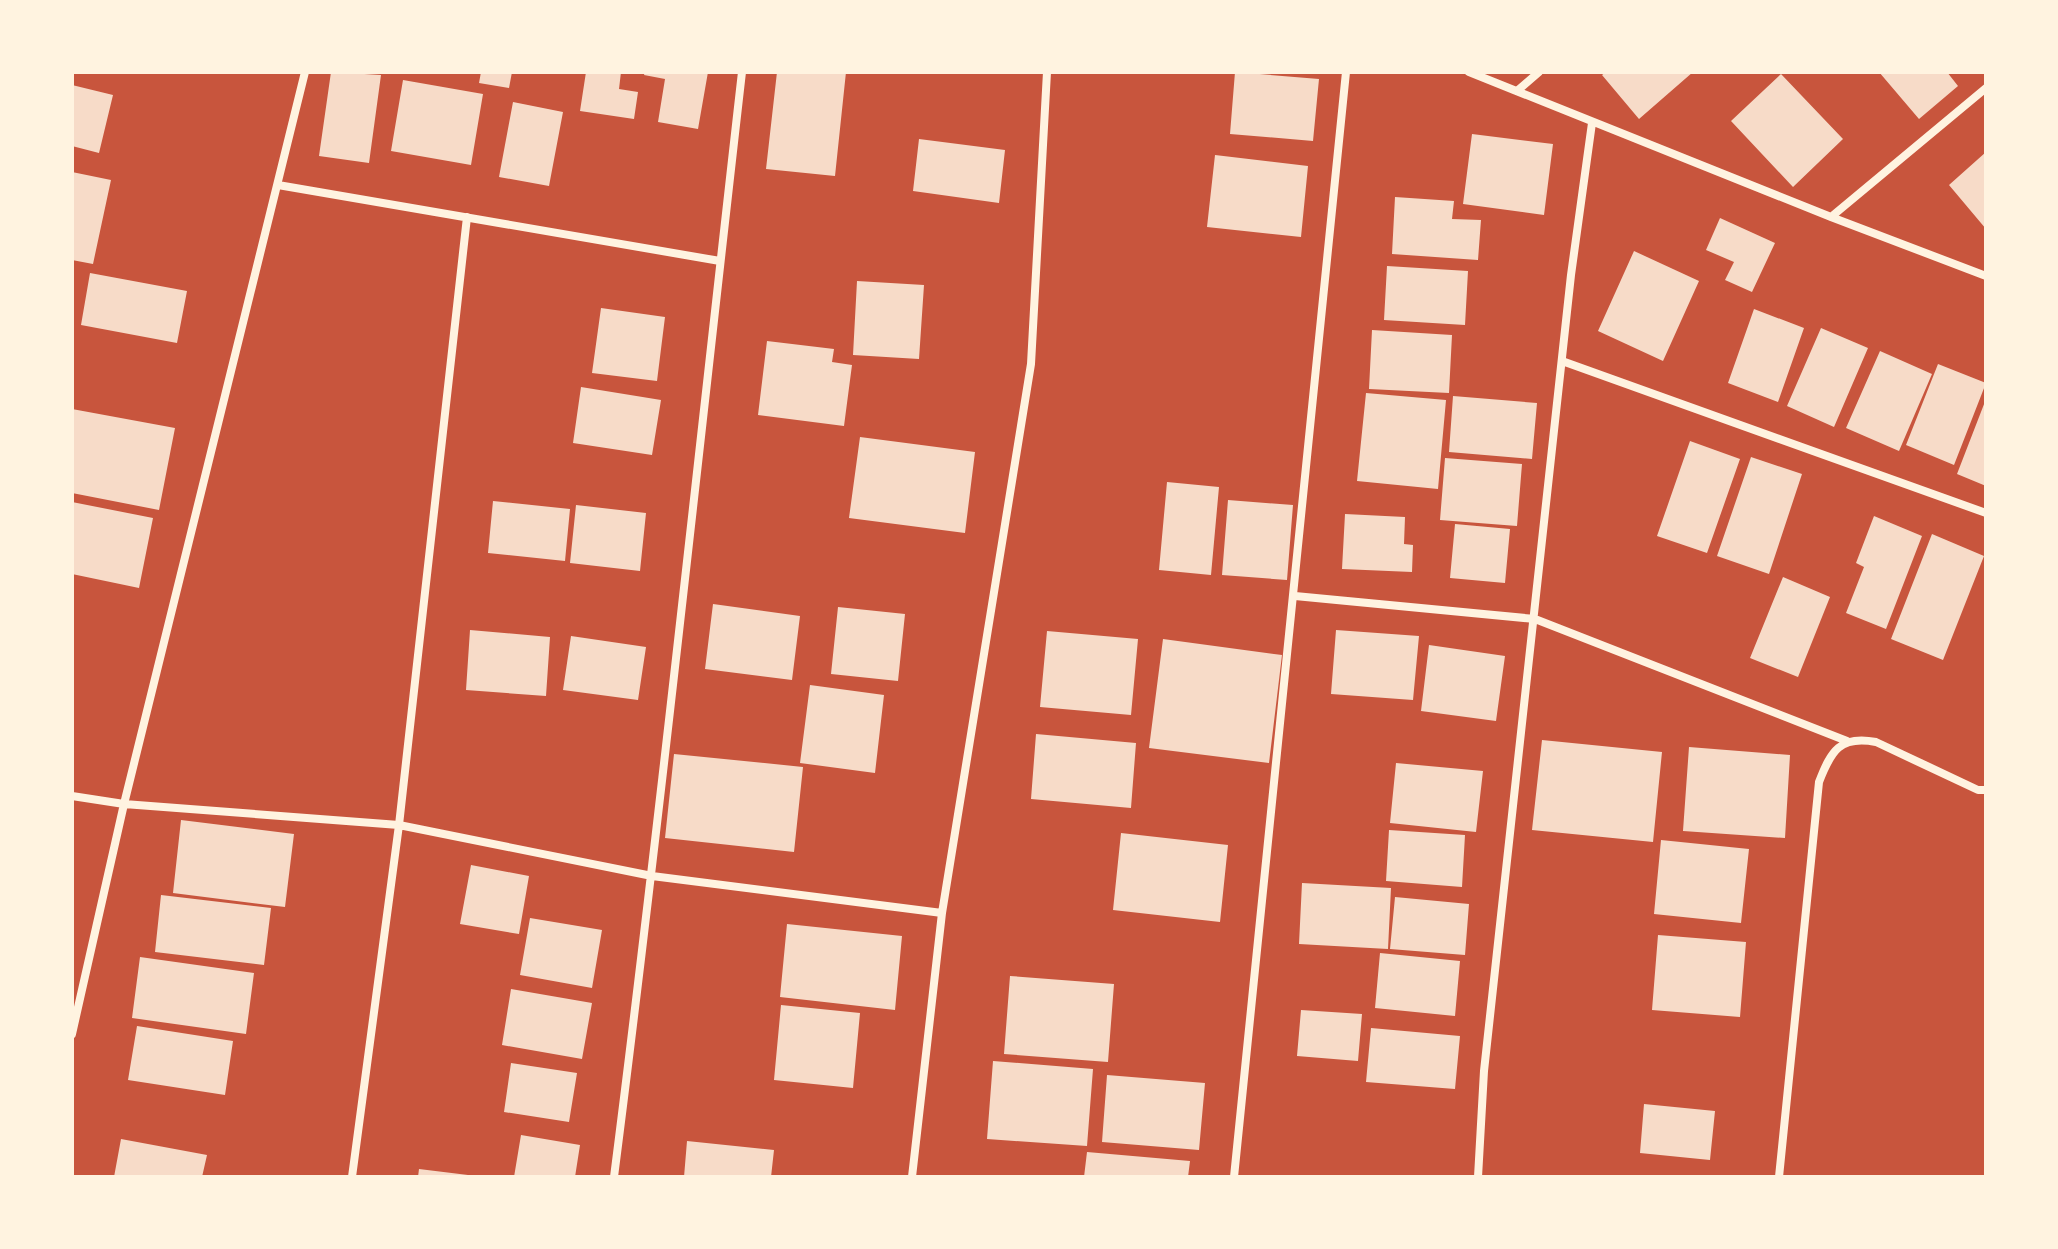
<svg xmlns="http://www.w3.org/2000/svg" width="2058" height="1249" font-family="Arial,sans-serif">
  <style>
    .building { fill: #f7dbc8 }
    .lines { fill: none; stroke-linecap: round; stroke-linejoin: round }
    .minor { stroke: #fff3e0; stroke-width: 8 }
  </style>
  <rect width="100%" height="100%" fill="#c8553d"/>
  <path class="building" d="M331,72L381,75L369,163L319,156Z
    M481,72H512L509,88L479,83Z
    M586,72H621L619,89L638,92L634,119L580,111Z
    M645,72H708L698,129L658,122L665,79L644,75Z
    M777,72H846L835,176L766,169Z
    M1235,72L1319,79L1313,141L1230,134Z
    M1606,72H1693L1639,119L1602,75Z
    M1879,72H1947L1958,86L1919,119Z
    M1781,74L1843,139L1793,187L1731,121Z
    M403,80L483,94L471,165L391,151Z
    M72,85L113,95L99,153L72,146Z
    M513,102L563,112L549,186L499,177Z
    M1472,134L1553,144L1544,215L1463,204Z
    M919,139L1005,150L999,203L913,191Z
    M1986,152V229L1949,185Z
    M1215,155L1308,166L1301,237L1207,227Z
    M72,172L111,180L93,264L72,260Z
    M1395,197L1454,201L1452,219L1481,220L1478,260L1392,254Z
    M1720,218L1775,243L1752,292L1725,280L1734,262L1706,250Z
    M1634,251L1699,281L1663,361L1598,331Z
    M1387,266L1468,271L1465,325L1384,320Z
    M90,273L187,291L177,343L81,325Z
    M857,281L924,285L919,359L853,355Z
    M601,308L665,317L657,381L592,373Z
    M1754,309L1804,328L1778,402L1728,383Z
    M1821,328L1868,348L1834,427L1787,406Z
    M1372,330L1452,335L1449,393L1369,389Z
    M767,341L834,349L832,362L852,365L844,426L758,415Z
    M1880,351L1932,374L1899,451L1846,428Z
    M1938,364L1986,383L1954,465L1906,445Z
    M581,387L661,400L652,455L573,443Z
    M1366,393L1446,400L1438,489L1357,481Z
    M1453,396L1537,403L1532,459L1449,452Z
    M1986,399V486L1957,474Z
    M72,409L175,428L159,510L72,493Z
    M860,437L975,452L965,533L849,518Z
    M1690,441L1740,459L1707,553L1657,536Z
    M1751,457L1802,474L1769,574L1717,556Z
    M1445,458L1522,464L1517,526L1440,520Z
    M1167,482L1219,487L1211,575L1159,570Z
    M1228,500L1293,505L1287,580L1222,575Z
    M493,501L570,509L565,561L488,553Z
    M72,502L153,518L139,588L72,574Z
    M576,505L646,513L640,571L570,563Z
    M1345,514L1405,517L1404,544L1413,545L1412,572L1342,569Z
    M1874,516L1922,536L1886,629L1846,613L1864,567L1856,563Z
    M1455,524L1510,529L1505,583L1450,578Z
    M1932,534L1984,556L1943,660L1891,639Z
    M1783,577L1830,597L1798,677L1750,658Z
    M713,604L800,616L792,680L705,669Z
    M838,607L905,614L898,681L831,674Z
    M470,630L550,637L546,696L466,690Z
    M1336,630L1419,636L1413,700L1331,694Z
    M1047,631L1138,639L1131,715L1040,707Z
    M571,636L646,647L638,700L563,690Z
    M1163,639L1282,655L1269,763L1149,748Z
    M1429,645L1505,656L1496,721L1421,711Z
    M810,685L884,695L875,773L800,763Z
    M1036,734L1136,743L1131,808L1031,799Z
    M1542,740L1662,752L1653,842L1532,830Z
    M1689,747L1790,755L1785,838L1683,831Z
    M674,754L803,767L794,852L665,838Z
    M1396,763L1483,771L1476,832L1390,823Z
    M181,820L294,834L285,907L173,893Z
    M1389,830L1465,835L1462,887L1386,881Z
    M1121,833L1228,845L1220,922L1113,910Z
    M1661,840L1749,849L1741,923L1654,914Z
    M471,865L529,876L519,934L460,924Z
    M1302,883L1391,888L1388,949L1299,944Z
    M161,895L271,908L264,965L155,952Z
    M1395,897L1469,904L1465,955L1390,949Z
    M530,918L602,930L592,988L520,975Z
    M787,924L902,936L895,1010L780,997Z
    M1658,935L1746,942L1740,1017L1652,1010Z
    M1380,953L1460,961L1455,1016L1375,1008Z
    M140,957L254,973L246,1034L132,1018Z
    M1010,976L1114,984L1108,1062L1004,1054Z
    M511,989L592,1003L582,1059L502,1045Z
    M781,1005L860,1013L853,1088L774,1080Z
    M1301,1010L1362,1014L1358,1061L1297,1056Z
    M137,1026L233,1041L225,1095L128,1080Z
    M1371,1028L1460,1036L1455,1089L1366,1082Z
    M993,1061L1093,1069L1087,1146L987,1139Z
    M511,1063L577,1073L569,1122L504,1112Z
    M1107,1075L1205,1083L1199,1150L1102,1142Z
    M1644,1104L1715,1111L1710,1160L1640,1153Z
    M521,1135L580,1145L575,1177H514Z
    M121,1139L207,1155L202,1177H114Z
    M687,1141L774,1150L771,1177H684Z
    M1087,1152L1190,1161L1188,1177H1084Z
    M419,1169L468,1175V1177H418Z"/>
  <g class="lines">
    <path class="minor" d="M1469,72L1831,217L1986,276
      M1517,91L1539,72
      M278,185L720,261
      M1831,217L1986,88
      M1562,361L1986,513
      M1295,596L1535,619L1847,741
      M72,796L124,804L399,825L652,876L942,913
      M72,1034L124,804L305,72
      M352,1177L399,825L467,217
      M614,1177C661,809 700,440 742,72
      M912,1177L942,913L1031,364L1047,72
      M1234,1177L1346,72
      M1478,1177L1484,1071L1571,275L1592,123
      M1779,1177L1819,782C1831,751 1840,735 1876,742L1978,790H1986"/>
  </g>
  <rect width="2058" height="1249" fill="none" stroke="#fff3e0" stroke-width="148"/>
</svg>
